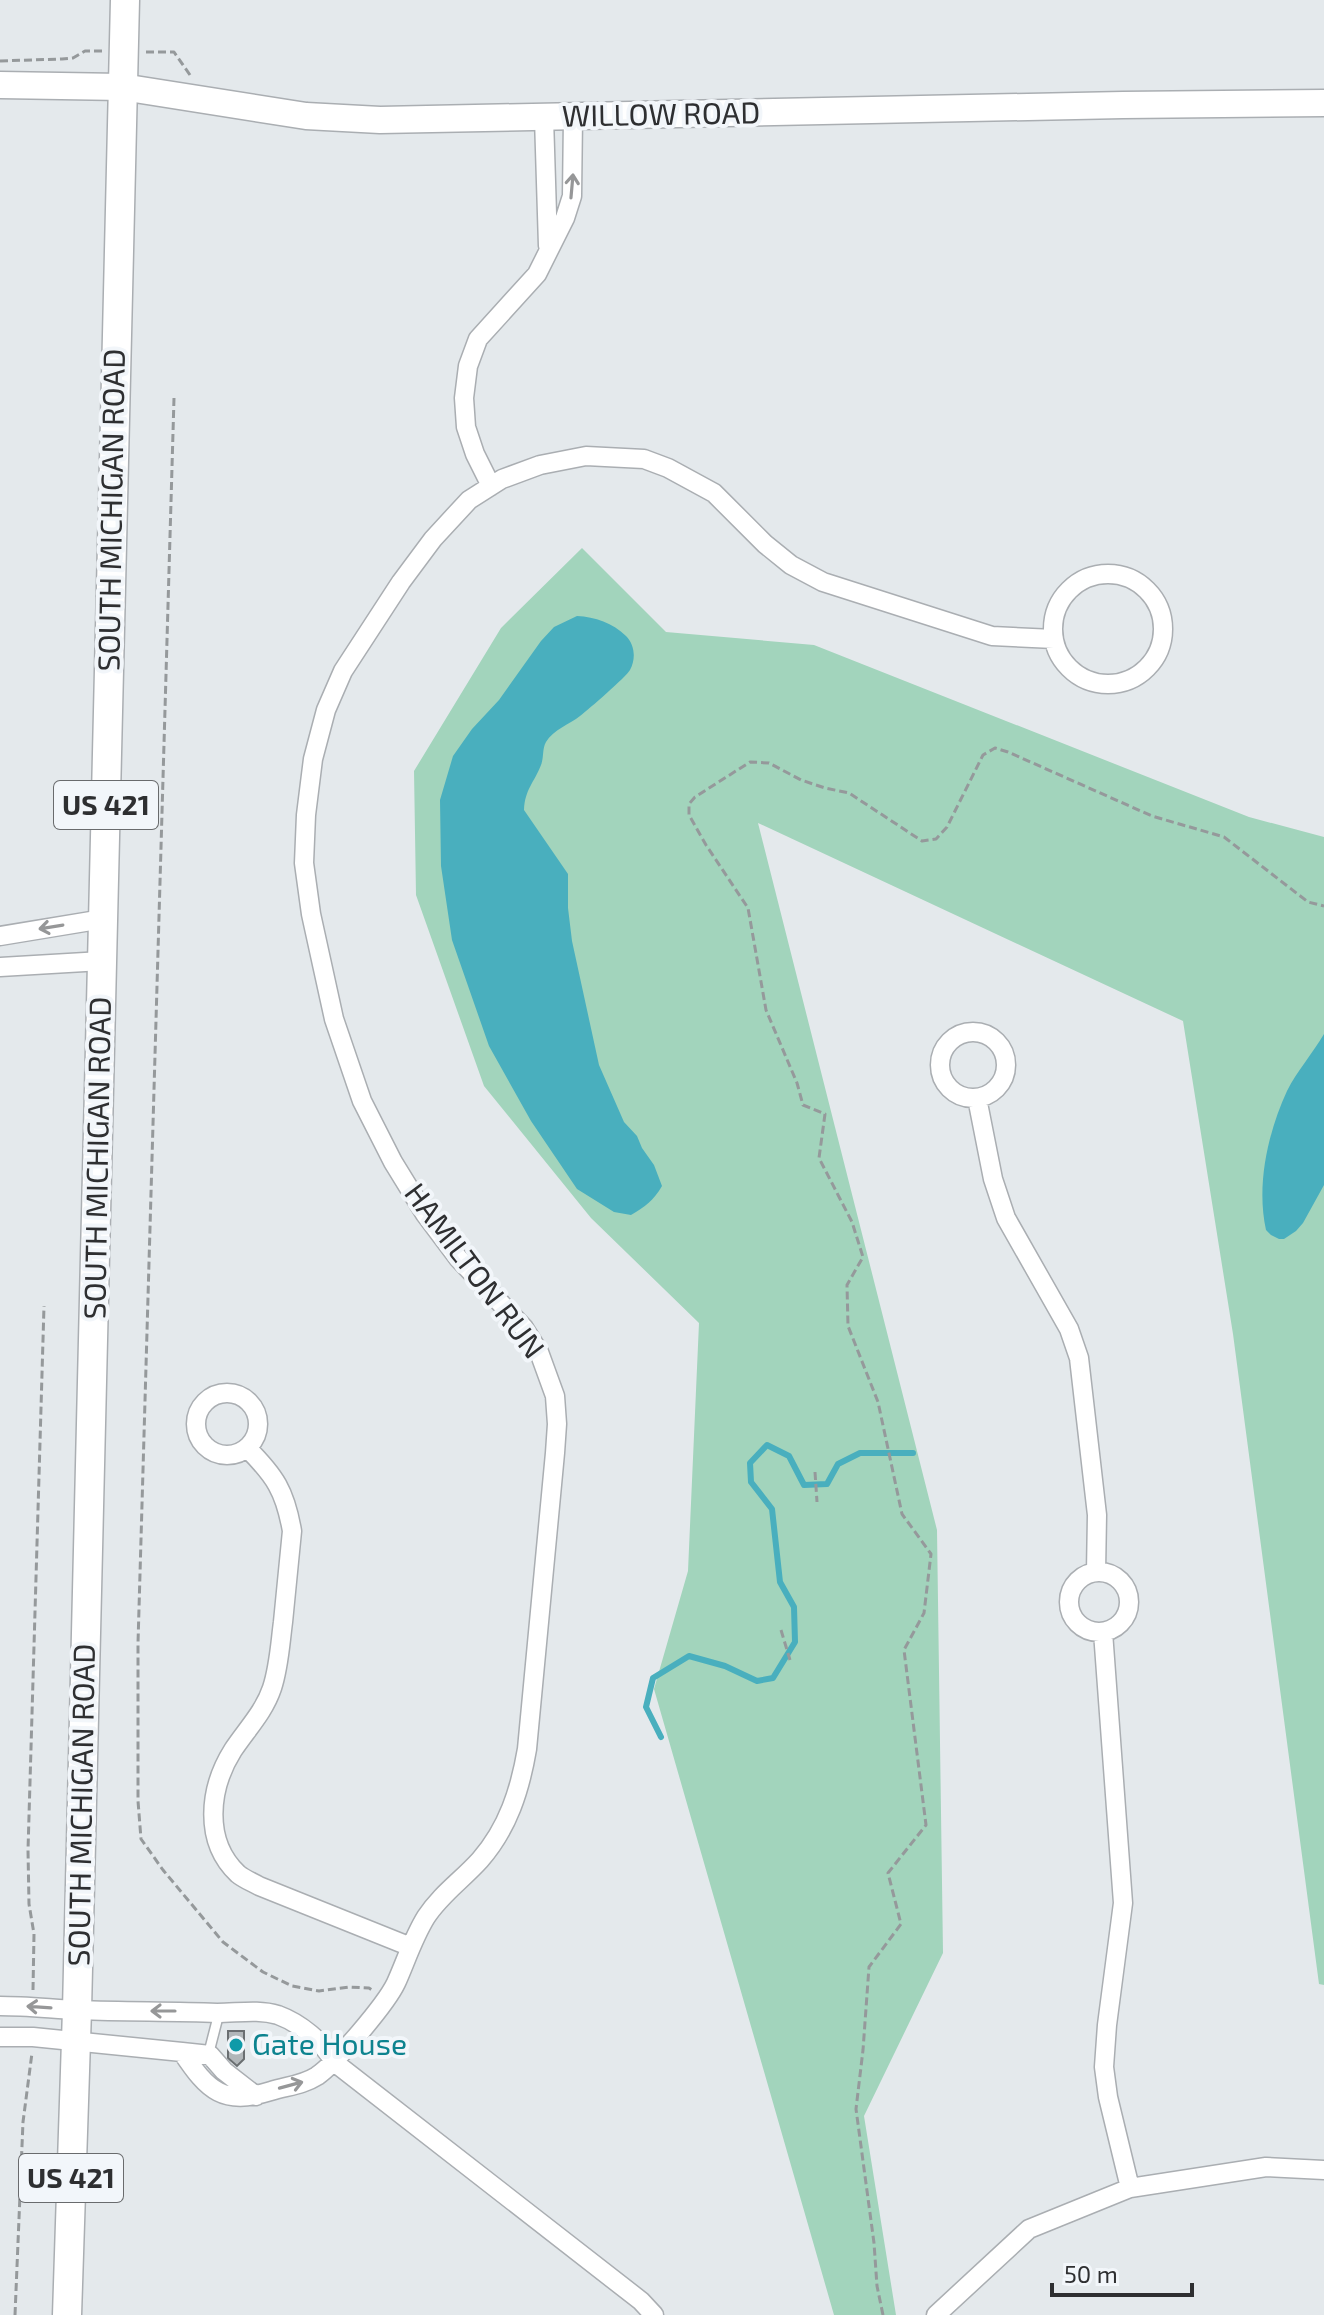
<svg xmlns="http://www.w3.org/2000/svg" width="1324" height="2315" font-family="'Exo 2',sans-serif">
  <style>
    .green { fill: #a2d4bc }
    .water { fill: #49afbe }
    .lines { fill: none; stroke-linecap: round; stroke-linejoin: round }
    .stream { stroke: #49afbe; stroke-width: 6 }
    .building { fill: #b1b6b9; stroke: #6a6e71; stroke-width: 2 }
    .lane-casing { stroke: #aaaeb2; stroke-width: 12 }
    .street-casing { stroke: #aaaeb2; stroke-width: 21 }
    .secondary-casing { stroke: #aaaeb2; stroke-width: 29 }
    .primary-casing { stroke: #aaaeb2; stroke-width: 31 }
    .path { stroke: #95999b; stroke-width: 3; stroke-dasharray: 8 4; stroke-linecap: butt }
    .lane { stroke: #fff; stroke-width: 9 }
    .street { stroke: #fff; stroke-width: 18 }
    .secondary { stroke: #fff; stroke-width: 26 }
    .primary { stroke: #fff; stroke-width: 28 }
    .oneway { stroke: #969798 }
    .culture-dot { fill: #0f9aa8; stroke: #f2f6fa; stroke-width: 3 }
    .labels { text-anchor: middle; stroke-width: 8; stroke-linejoin: round; paint-order: stroke }
    .shield { fill: #f2f6fa; stroke: #696b6d; stroke-width: 2 }
    .shield-label { font-size: 28px; font-weight: bold; fill: #2e2f31 }
    .street-label { font-size: 30px; fill: #2e2f31; stroke: #f2f6fa }
    .culture-label { font-size: 30px; fill: #0d838f; stroke: #f2f6fa; text-anchor: start }
  </style>
  <rect width="100%" height="100%" fill="#e4e9ec"/>
  <path class="green" d="M582,548L666,632L814,645L1249,817L1324,837V1985L1319,1984L1233,1334L1183,1021L758,823L937,1530L943,1953L864,2116L896,2315H834L654,1689L688,1571L699,1323L591,1218L484,1086L416,895L414,771L501,628Z"/>
  <path class="water" d="M577,616C595,617 613,623 626,636C635,645 636,659 630,670C626,677 589,709 580,716C570,724 553,730 546,742C542,749 544,758 541,765C534,783 525,789 524,810L568,874V908L572,941L599,1065L624,1122L637,1136L642,1148L654,1165L662,1186C654,1200 645,1207 631,1215L614,1212L577,1189L531,1121L489,1046L452,940L441,866L440,800L453,756L472,729L499,700L541,641L554,627Z
    M1324,1034V1185L1303,1223L1296,1231L1284,1239H1279L1271,1235L1266,1230C1256,1185 1268,1132 1287,1091C1297,1071 1313,1053 1324,1034Z"/>
  <g class="lines">
    <path class="stream" d="M661,1737L646,1707L653,1678L689,1656L725,1666L757,1681L773,1678L795,1642L794,1607L780,1582L772,1509L751,1482L750,1463L767,1445L789,1456L804,1485L827,1484L838,1464L860,1453H913"/>
  </g>
  <path class="building" d="M228,2031H244V2059L237,2066L228,2058Z"/>
  <g class="lines">
    <defs>
      <path id="lane" d="M208,2056L219,2013"/>
      <path id="street" d="M544,118L548,246
        M491,486L475,454L466,427L464,398L468,366L478,339L537,274L565,218L572,196L573,117
        M1053 629a55 55 0 1 1 110 0a55 55 0 1 1-110 0Z
        M0,936L103,919
        M0,967L102,961
        M940 1065a33 33 0 1 1 66 0a33 33 0 1 1-66 0Z
        M977,1098L993,1179L1006,1218L1069,1329L1079,1358L1097,1515L1096,1572
        M196 1424a31 31 0 1 1 62 0a31 31 0 1 1-62 0Z
        M247,1448C275,1476 285,1491 292,1531C289,1561 286,1592 283,1622C280,1645 279,1667 272,1688C264,1712 247,1729 233,1750C209,1788 203,1841 238,1874C244,1879 252,1882 259,1886L411,1947
        M1069 1602a30 30 0 1 1 60 0a30 30 0 1 1-60 0Z
        M1103,1632L1123,1903L1107,2025L1104,2067L1108,2097L1130,2188
        M0,2006C27,2006 54,2009 80,2010C126,2012 171,2011 217,2013C238,2013 258,2009 278,2015C300,2023 323,2042 334,2062L641,2301L654,2315
        M0,2037H33L182,2052C208,2091 223,2106 271,2091C287,2086 303,2085 317,2076C336,2063 386,2004 396,1983C406,1961 413,1938 426,1917C441,1894 462,1880 480,1860C508,1828 520,1790 527,1749L555,1453L557,1424L555,1396L539,1352L524,1328L458,1258L425,1214L393,1162L362,1101L334,1019L311,914L304,863L306,815L313,759L326,710L343,671L401,582L433,539L469,500L502,479L540,465L586,456L644,459L668,468L714,493L765,544L791,565L823,582L992,636L1054,639
        M182,2052L210,2055L224,2071L256,2096
        M936,2315L1029,2229L1130,2188L1266,2167L1324,2170"/>
      <path id="secondary" d="M0,85L122,87L306,116L380,120L1123,105L1324,103"/>
      <path id="primary" d="M67,2315L77,2010L125,0"/>
    </defs>
    <use href="#lane" class="lane-casing"/>
    <use href="#street" class="street-casing"/>
    <use href="#secondary" class="secondary-casing"/>
    <use href="#primary" class="primary-casing"/>
    <path class="path" d="M146,52H174L190,75
      M0,61L62,59L73,58L85,51H102
      M174,398L138,1643V1801L141,1839L163,1870L223,1942L263,1972L292,1986L319,1991L349,1987L369,1988L372,1990
      M815,1472L817,1502
      M781,1630L790,1660
      M33,1990L34,1934L29,1904L28,1850L44,1306
      M15,2315L23,2122L32,2053
      M883,2315L877,2286L874,2243L856,2109L863,2050L869,1967L901,1924L888,1873L926,1825L904,1650L924,1613L931,1554L902,1514L878,1402L848,1326L847,1285L863,1257L852,1222L819,1158L825,1114L803,1105L797,1083L766,1010L748,908L706,845L689,815V804L695,797L750,762L769,763L801,780L825,788L849,793L922,841L936,839L947,827L983,755L995,748L1008,752L1152,816L1224,837L1308,902L1324,906"/>
    <use href="#lane" class="lane"/>
    <use href="#street" class="street"/>
    <use href="#secondary" class="secondary"/>
    <use href="#primary" class="primary"/>
  </g>
  <defs><path id="oneway-shaft" d="M-6 0H5M1.5-3L5.5 0L1.5 3" fill="none" stroke-width="1.6" stroke-linecap="round" stroke-linejoin="round" transform="scale(2)"/></defs>
  <g class="oneway">
    <use href="#oneway-shaft" transform="translate(572 186) rotate(-85)"/>
    <use href="#oneway-shaft" transform="translate(51 927) rotate(171)"/>
    <use href="#oneway-shaft" transform="translate(39 2007) rotate(-176)"/>
    <use href="#oneway-shaft" transform="translate(163 2011) rotate(-180)"/>
    <use href="#oneway-shaft" transform="translate(291 2085) rotate(-15)"/>
  </g>
  <circle class="culture-dot" cx="236" cy="2045" r="8"/>
  <g class="labels">
    <g class="shield">
      <rect x="54" y="781" width="104" height="48" rx="6"/>
      <rect x="19" y="2154" width="104" height="48" rx="6"/>
    </g>
    <g class="shield-label">
      <text x="106" y="815">US 421</text>
      <text x="71" y="2188">US 421</text>
    </g>
    <g class="street-label">
      <text transform="translate(661 115) rotate(-1)" y="10">WILLOW ROAD</text>
      <text transform="translate(112 510) rotate(-89)" y="10">SOUTH MICHIGAN ROAD</text>
      <text transform="translate(98 1158) rotate(-89)" y="10">SOUTH MICHIGAN ROAD</text>
      <text transform="translate(474 1271) rotate(53)" y="10">HAMILTON RUN</text>
      <text transform="translate(82 1805) rotate(-89)" y="10">SOUTH MICHIGAN ROAD</text>
    </g>
    <g class="culture-label">
      <text x="252" y="2055">Gate House</text>
    </g>
  </g>
  <path d="M1052 2283v12h140v-12" fill="none" stroke="#2e2f31" stroke-width="4"/>
  <text x="1064" y="2283" font-size="24" fill="#2e2f31" stroke="#f2f6fa" stroke-width="6" paint-order="stroke">50 m</text>
</svg>
